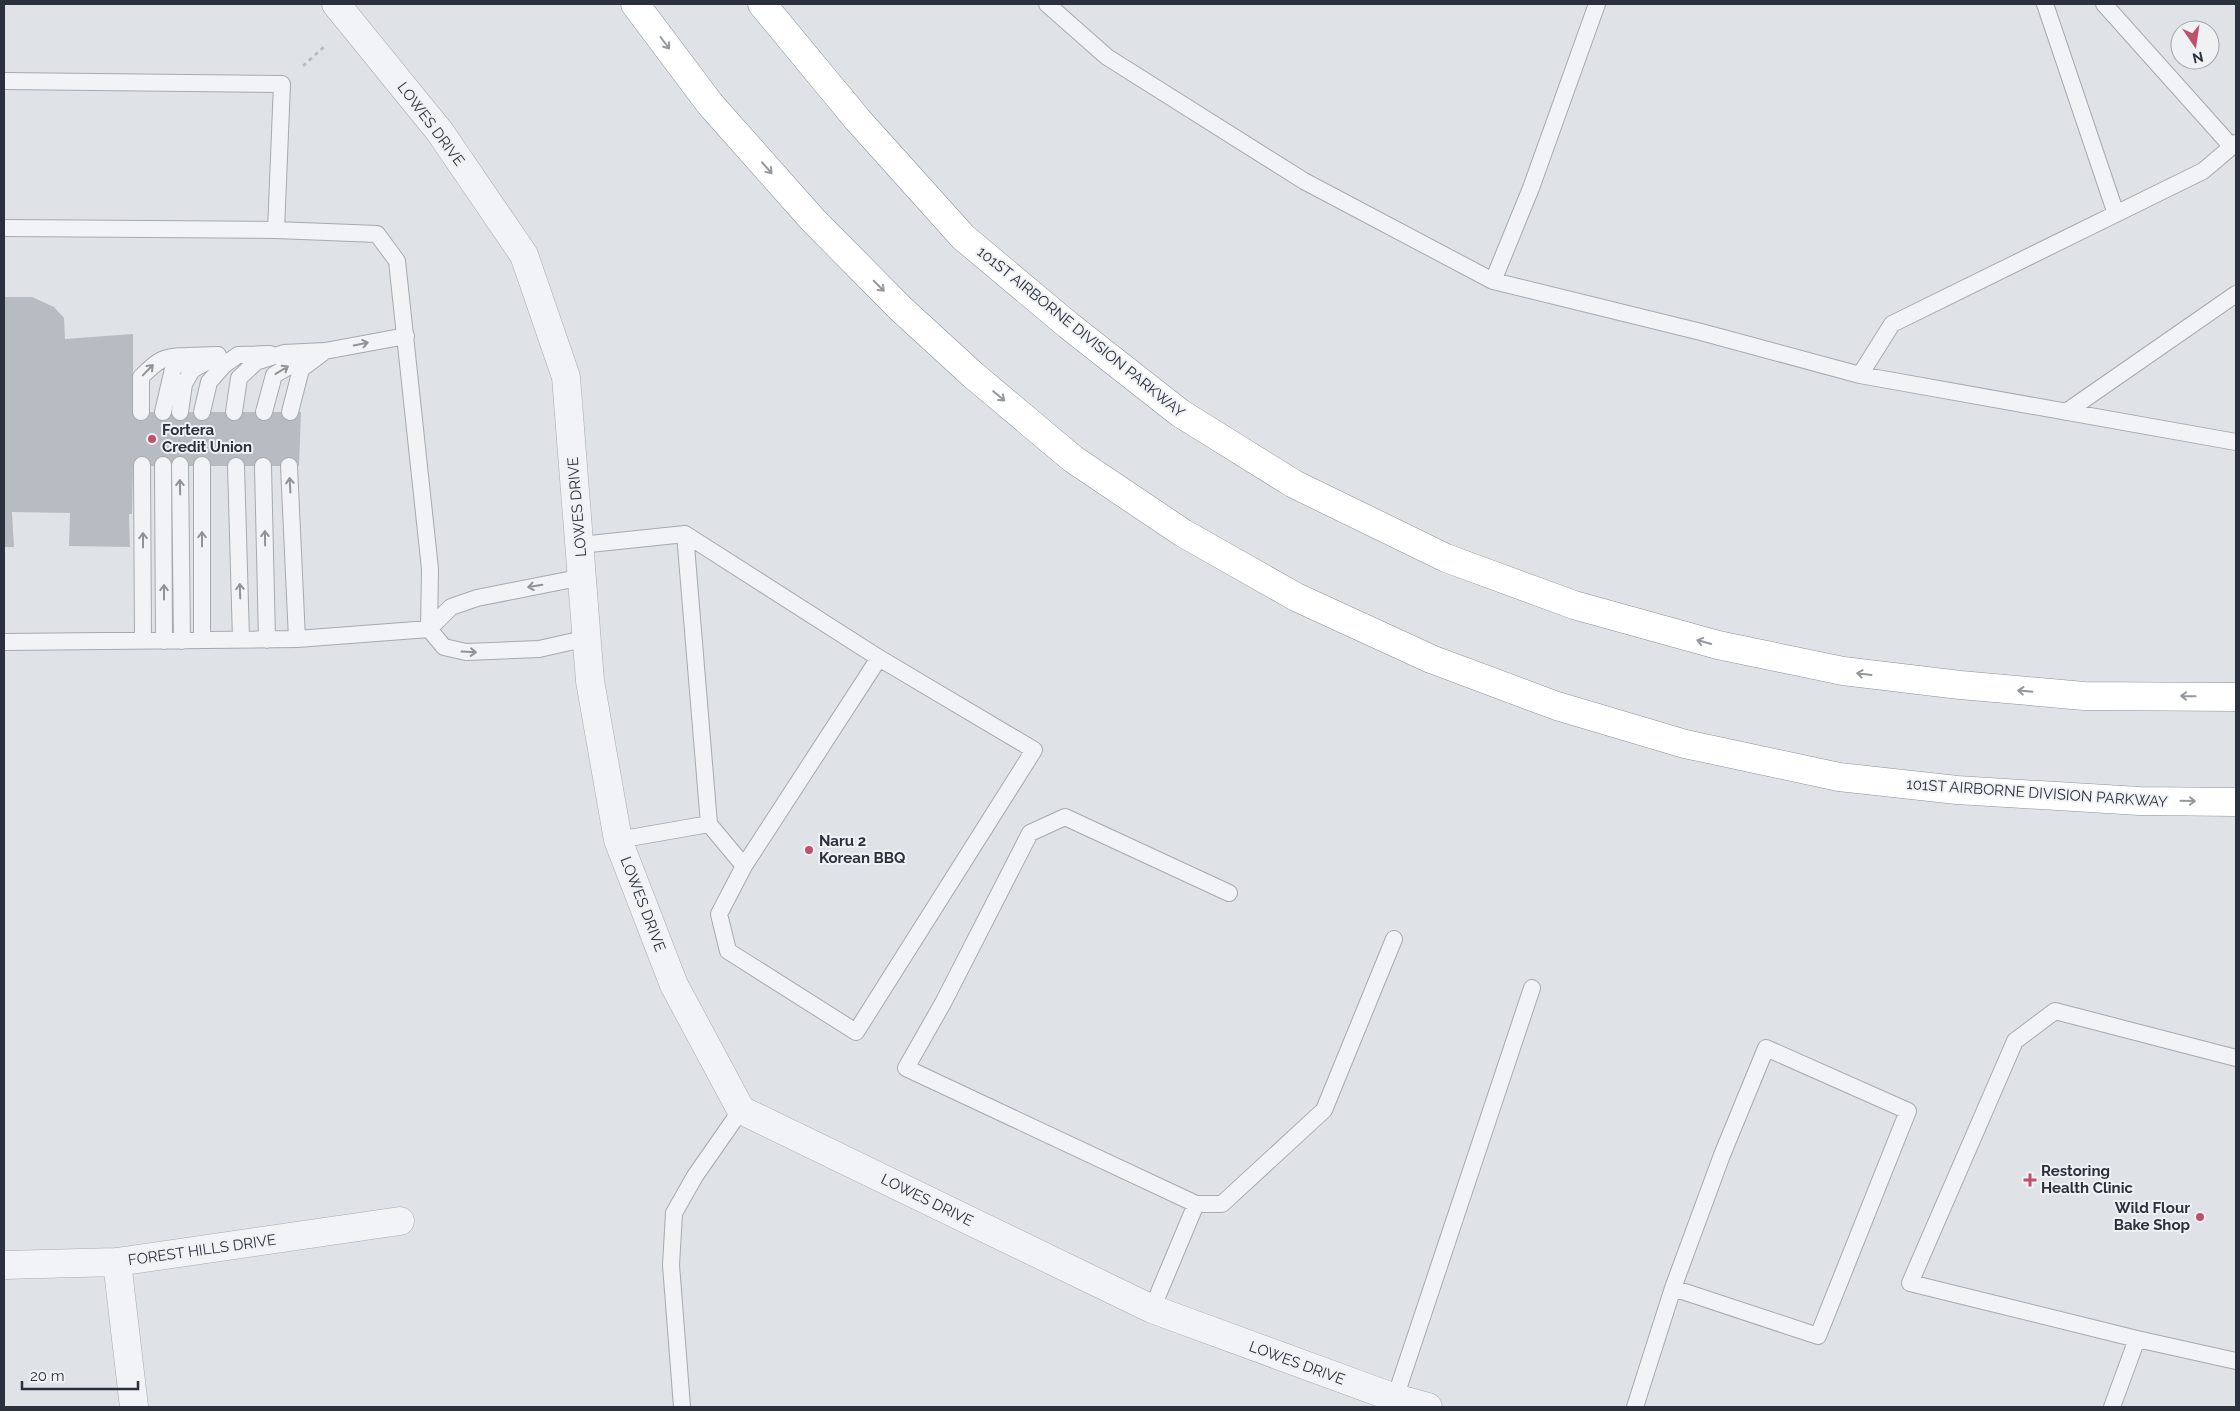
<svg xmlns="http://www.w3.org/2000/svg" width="2240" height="1411" font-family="Raleway,sans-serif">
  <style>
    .building { fill: #b7bcc3 }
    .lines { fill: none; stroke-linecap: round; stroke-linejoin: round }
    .service-casing { stroke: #a5aab0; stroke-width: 18 }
    .minor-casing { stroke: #a5aab0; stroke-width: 29 }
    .trunk-casing { stroke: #89919c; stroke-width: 29 }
    .path { stroke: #babdc2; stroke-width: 3; stroke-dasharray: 4 4; stroke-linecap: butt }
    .service { stroke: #f2f3f6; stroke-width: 16 }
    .minor { stroke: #f2f3f6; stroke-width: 28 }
    .trunk { stroke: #fff; stroke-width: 28 }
    .oneway { stroke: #94989e }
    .oneway2 { stroke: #8e9299 }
    .poi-dot { fill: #be5268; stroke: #eff1f5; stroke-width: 2 }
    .labels { text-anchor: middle; stroke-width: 4; stroke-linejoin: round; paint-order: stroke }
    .street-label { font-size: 15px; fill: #2a313c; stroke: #eff1f5 }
    .poi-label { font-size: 15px; font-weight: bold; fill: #2a313c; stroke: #eff1f5; text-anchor: start }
  </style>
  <rect width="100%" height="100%" fill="#dfe3e7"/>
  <path class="building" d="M4,297H32L54,307L64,318L65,339L133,334V412H301L299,466H133L132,514H129L130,547L69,546L70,513L12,512L14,547H4Z"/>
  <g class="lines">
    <defs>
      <path id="service" d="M1047,4L1107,57L1304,181L1493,281
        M1597,4L1531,188L1493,281L1701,332L1860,375
        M2045,4L2116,214
        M2104,4L2232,147
        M4,81L282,84L276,230
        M2236,143L2203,171L1892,324L1860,375L2236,442
        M4,228L276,230L377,234L397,261L430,569L429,629L444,647L466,652L539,649L588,638
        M141,412V377C158,360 163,356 187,356
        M163,412L173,369L187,356L218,355
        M180,412L184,384L192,370L217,356
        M202,412L209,382L224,365L238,355L270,354
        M234,412L239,378L256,362L284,353L325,351
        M264,412L274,375L298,361L309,357
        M290,412L301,369L325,351L406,336
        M2066,412L2236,294
        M142,465L143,641
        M163,465L164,641
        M180,465L182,641
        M202,465V640
        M236,466L241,639
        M263,466L267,640
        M289,466L297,639
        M685,534L879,658L1034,750L856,1032L728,951L719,914L744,866L709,824
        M580,545L685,534L709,824L618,840
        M4,642L297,639L429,629L451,607L477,598L583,577
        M744,866L879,658
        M2236,1058L2055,1011L2015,1041L1910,1283L2137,1339L2236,1361
        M1196,1204H1222L1324,1110L1394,939
        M1152,1309L1196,1204L906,1068L943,1003L1030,833L1065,817L1229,893
        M1395,1398L1532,988
        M682,1407L671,1265L674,1213L695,1176L741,1110
        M1635,1407L1673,1288L1722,1155L1766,1048L1908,1111L1818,1336L1673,1288
        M2112,1407L2137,1339"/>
      <path id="minor" d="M336,4L440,132L524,255L566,377L590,681L618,840L674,985L741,1110L1152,1309L1395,1398L1428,1407
        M117,1262L134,1407
        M4,1265L117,1262L400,1221"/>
      <path id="trunk" d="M635,4L710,104L813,220L900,308L973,375L1073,459L1183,533L1296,597L1431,659L1557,706L1685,744L1839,777L1957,790L2139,801L2236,802
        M762,4L857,119L963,237L1068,325L1180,413L1294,484L1446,558L1574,605L1718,645L1843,671L1960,685L2084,696L2236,697"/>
    </defs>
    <use href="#service" class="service-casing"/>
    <use href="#minor" class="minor-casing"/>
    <use href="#trunk" class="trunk-casing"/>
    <path class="path" d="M303,66L326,45"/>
    <use href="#service" class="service"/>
    <use href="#minor" class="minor"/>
    <use href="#trunk" class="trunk"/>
  </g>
  <defs><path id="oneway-shaft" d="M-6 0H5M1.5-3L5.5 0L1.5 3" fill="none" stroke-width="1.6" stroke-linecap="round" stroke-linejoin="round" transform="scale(1.25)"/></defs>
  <g class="oneway">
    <use href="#oneway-shaft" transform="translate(665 43) rotate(53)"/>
    <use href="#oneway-shaft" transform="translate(767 168) rotate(49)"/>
    <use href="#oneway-shaft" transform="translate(879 286) rotate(45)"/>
    <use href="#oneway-shaft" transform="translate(999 396) rotate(40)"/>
    <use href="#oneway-shaft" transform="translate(1704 642) rotate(-164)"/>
    <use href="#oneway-shaft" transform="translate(1864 674) rotate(-173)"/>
    <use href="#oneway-shaft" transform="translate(2025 691) rotate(-175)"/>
    <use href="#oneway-shaft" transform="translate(2188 696) rotate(-179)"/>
    <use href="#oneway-shaft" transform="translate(2188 801) rotate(1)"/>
  </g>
  <g class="oneway2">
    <use href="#oneway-shaft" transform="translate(361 344) rotate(-11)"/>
    <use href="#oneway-shaft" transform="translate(148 370) rotate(-46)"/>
    <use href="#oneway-shaft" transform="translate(282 370) rotate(-31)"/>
    <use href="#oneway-shaft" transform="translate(290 485) rotate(-93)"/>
    <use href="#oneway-shaft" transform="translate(180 487) rotate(-91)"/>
    <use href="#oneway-shaft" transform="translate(265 538) rotate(-91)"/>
    <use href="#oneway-shaft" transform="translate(202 539) rotate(-90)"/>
    <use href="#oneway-shaft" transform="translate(143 540) rotate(-90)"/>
    <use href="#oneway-shaft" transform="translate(535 586) rotate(170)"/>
    <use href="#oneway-shaft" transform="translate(240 591) rotate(-92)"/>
    <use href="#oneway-shaft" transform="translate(164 592) rotate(-90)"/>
    <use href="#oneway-shaft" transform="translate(469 652) rotate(3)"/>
  </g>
  <g class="poi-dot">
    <circle cx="152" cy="439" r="5"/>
    <circle cx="809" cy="850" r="5"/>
    <path d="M2027.5 1172.5h5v5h5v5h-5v5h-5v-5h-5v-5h5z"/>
    <circle cx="2200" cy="1217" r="5"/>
  </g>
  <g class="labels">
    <g class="street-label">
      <text transform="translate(431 124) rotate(53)" y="5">LOWES DRIVE</text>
      <text transform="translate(1081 332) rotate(39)" y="5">101ST AIRBORNE DIVISION PARKWAY</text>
      <text transform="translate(577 507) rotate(-95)" y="5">LOWES DRIVE</text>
      <text transform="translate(2037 793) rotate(4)" y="5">101ST AIRBORNE DIVISION PARKWAY</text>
      <text transform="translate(643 904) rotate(69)" y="5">LOWES DRIVE</text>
      <text transform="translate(927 1200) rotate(26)" y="5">LOWES DRIVE</text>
      <text transform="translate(202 1250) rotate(-8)" y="5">FOREST HILLS DRIVE</text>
      <text transform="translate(1297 1363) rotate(20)" y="5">LOWES DRIVE</text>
    </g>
    <g class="poi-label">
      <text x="162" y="435">Fortera<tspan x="162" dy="17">Credit Union</tspan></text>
      <text x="819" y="846">Naru 2<tspan x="819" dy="17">Korean BBQ</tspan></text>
      <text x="2041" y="1176">Restoring<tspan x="2041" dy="17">Health Clinic</tspan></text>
      <text x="2190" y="1213" text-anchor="end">Wild Flour<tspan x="2190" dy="17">Bake Shop</tspan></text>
    </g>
  </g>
  <rect width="2240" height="1411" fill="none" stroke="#2a313c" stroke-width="10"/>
  <g transform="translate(2195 45) rotate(167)"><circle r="24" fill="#eff1f5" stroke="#a0a4ab"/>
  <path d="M0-4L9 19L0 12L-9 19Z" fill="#be5268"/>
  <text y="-8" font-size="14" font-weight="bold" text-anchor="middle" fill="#2a313c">N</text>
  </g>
  <path d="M22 1381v8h116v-8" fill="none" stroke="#2a313c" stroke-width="2.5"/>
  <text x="30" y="1381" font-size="15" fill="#2a313c" stroke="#eff1f5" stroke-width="4" paint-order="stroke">20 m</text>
</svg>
